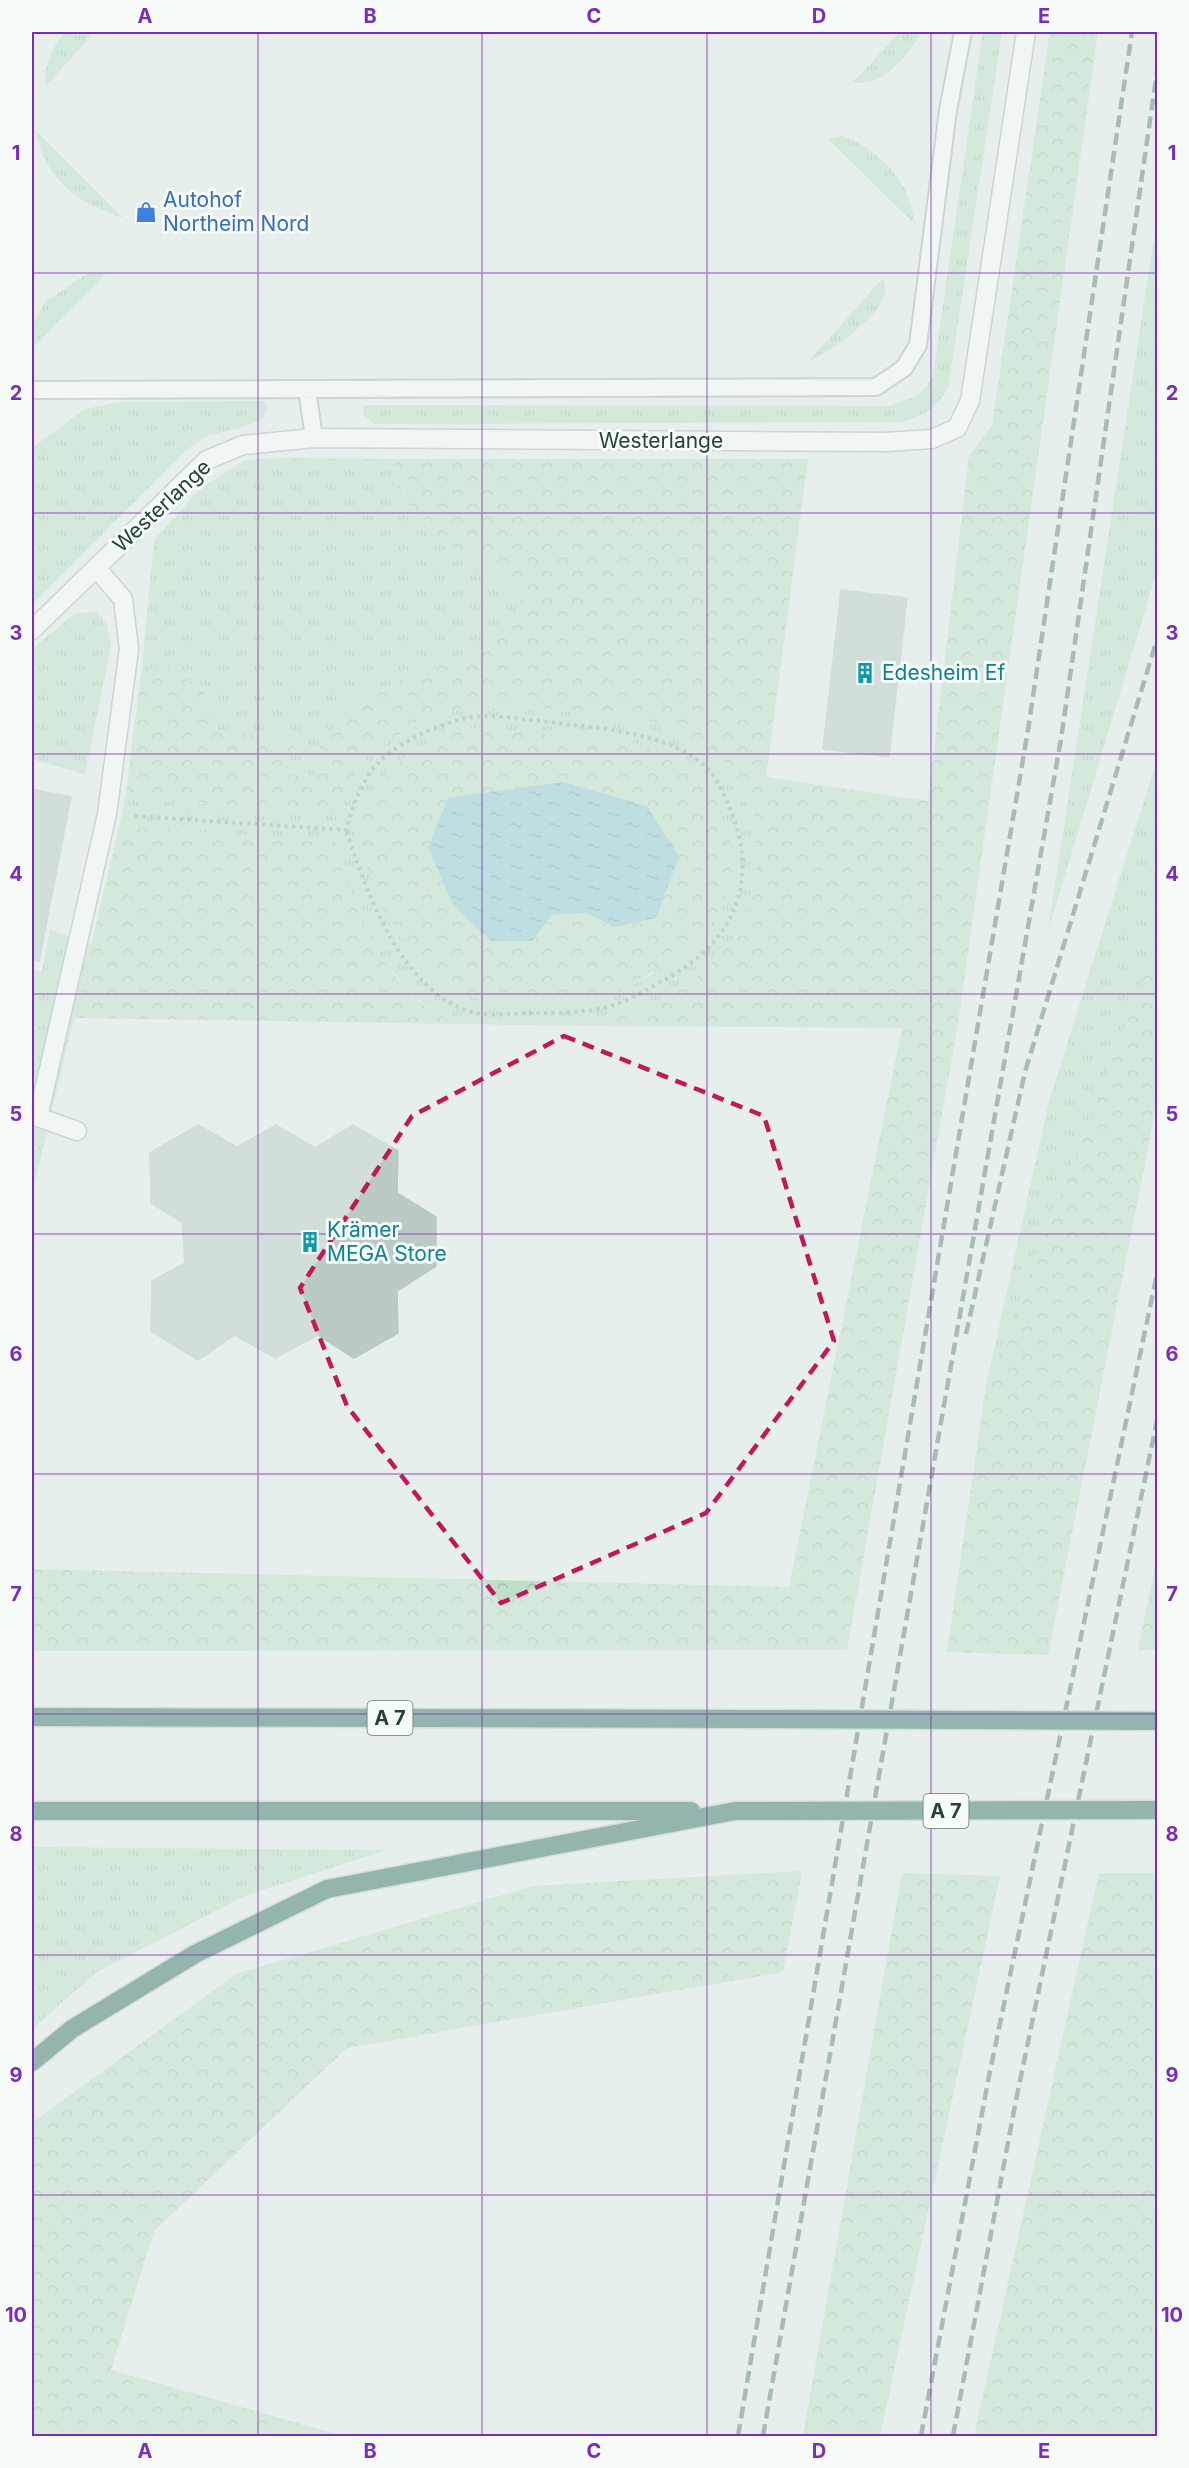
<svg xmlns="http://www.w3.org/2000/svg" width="1189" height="2468" font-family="Inter,sans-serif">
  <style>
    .grass { fill: url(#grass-tufts); fill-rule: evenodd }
    .forest { fill: url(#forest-crowns); fill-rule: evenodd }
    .water { fill: url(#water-ripples) }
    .building { fill: #bbcac4; stroke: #b8c9c2; stroke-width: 1.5 }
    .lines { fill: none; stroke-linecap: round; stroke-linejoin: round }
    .service-casing { stroke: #a8b8b2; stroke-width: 20 }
    .minor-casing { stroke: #a8b8b2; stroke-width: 21 }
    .motorway-casing { stroke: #c2cac8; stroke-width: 21 }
    .path { stroke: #86b3a5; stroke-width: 4; stroke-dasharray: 3 4.5; stroke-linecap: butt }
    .service { stroke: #fff; stroke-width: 16 }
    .minor { stroke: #fff; stroke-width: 18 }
    .motorway { stroke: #2f6f62; stroke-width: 18 }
    .rail { stroke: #5f7d75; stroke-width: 4.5; stroke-dasharray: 12 6; stroke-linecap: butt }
    .motorway-bridge-casing { stroke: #c2cac8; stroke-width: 21; stroke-linecap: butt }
    .motorway-bridge { stroke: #2f6f62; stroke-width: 18 }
    .marked { fill: none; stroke: #c2185b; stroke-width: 4.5; stroke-dasharray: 12 8; stroke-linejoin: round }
    .grid { fill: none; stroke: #7b2cbf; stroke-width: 1.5; stroke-opacity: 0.55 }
    .labels { text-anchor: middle; stroke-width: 6; stroke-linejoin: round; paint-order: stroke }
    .shield { fill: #f7fbf9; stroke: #637a73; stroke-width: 1.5 }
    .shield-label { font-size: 20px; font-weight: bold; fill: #24423a }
    .shop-label { font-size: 21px; fill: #366cbe; stroke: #f7fbf9; text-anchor: start }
    .street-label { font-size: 21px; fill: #24423a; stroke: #f7fbf9 }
    .culture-label { font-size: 21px; fill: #0d838f; stroke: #f7fbf9; text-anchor: start }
    .neatline { fill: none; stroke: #7b2cbf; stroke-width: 2 }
    .grid-label { font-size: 20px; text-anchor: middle; font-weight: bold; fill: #7b2cbf }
  </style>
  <defs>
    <pattern id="grass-tufts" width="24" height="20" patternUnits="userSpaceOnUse" patternTransform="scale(1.5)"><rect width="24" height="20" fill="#bfe0c8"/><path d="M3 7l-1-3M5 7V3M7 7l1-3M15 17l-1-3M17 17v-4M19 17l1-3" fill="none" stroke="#a4c1ad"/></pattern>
    <pattern id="forest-crowns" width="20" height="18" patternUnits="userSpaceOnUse" patternTransform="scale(1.5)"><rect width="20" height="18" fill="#bfe0c8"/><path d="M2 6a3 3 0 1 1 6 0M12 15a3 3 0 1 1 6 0" fill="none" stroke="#a4c1ad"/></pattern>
    <pattern id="water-ripples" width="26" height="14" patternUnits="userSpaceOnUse" patternTransform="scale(1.5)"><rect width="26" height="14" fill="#8ec9d4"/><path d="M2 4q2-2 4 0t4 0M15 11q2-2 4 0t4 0" fill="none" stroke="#74a5ad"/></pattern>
  </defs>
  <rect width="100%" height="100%" fill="#e6efeb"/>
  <path class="grass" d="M65,32H95L45,87C45,64 51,49 65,32Z
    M900,32H922C908,55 883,88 853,82Z
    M983,32H1002L948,388C936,408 924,416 901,422L374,424L363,414L364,405L888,406C910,399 924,397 933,374Z
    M35,130L123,218C77,203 46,180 35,130Z
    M843,136C883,153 909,180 915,224L828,139Z
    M1157,219V571L1048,931Z
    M107,273L32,348V327L45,302L87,274Z
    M883,278C884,282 886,288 885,292C881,317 830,352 808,362Z
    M265,401L267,409L263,418L240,428L209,435L186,450L32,605V448L85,409L121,402Z
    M285,458L393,459L397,478L407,502L439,539L480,560L519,594L517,623L476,654L401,680L320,745L314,776L281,774L297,742L213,729L142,668L154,540L201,488L220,476L246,460Z
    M97,612L107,625L111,644L85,774L32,759V649L76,613Z
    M510,705L655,722L724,763L755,818L757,879L735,939L693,981L650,1005L587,1026L455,1024L414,997L379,956L357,912L336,842L119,827L125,799L328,812L367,756L432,712ZM478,728L624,741L654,973L620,992L589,1000L397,762L440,736Z
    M1157,760V943L986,1386L1049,1101Z
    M50,930L92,944L32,1193V970L42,972Z
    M32,1847L386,1850L247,1895L97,1972L32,2029Z"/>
  <path class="forest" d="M1050,32H1098L958,1023L847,1650L32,1651V1569L789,1587L902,1028L587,1026L650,1005L693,981L735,939L757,879L755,818L724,763L655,722L510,705L432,712L367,756L329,812L125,799L142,668H174L204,692L213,729L297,742L281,774L314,776L320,745L357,700L401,680L476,654L517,623L519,594L480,560L439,539L407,502L397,478L393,459H808L766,777L928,801L969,456L992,425Z
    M478,728L624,741L677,757L710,787L730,835L734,875L721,906L694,946L620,992L589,1000L494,1004L458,993L434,979L412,954L379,900L361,852V816L373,788L397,762L440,736ZM428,848L656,918L615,927L586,913L552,915L532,941Z
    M119,827L336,841C353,899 369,953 413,996C425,1007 442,1015 455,1024L74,1018Z
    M1157,943V1102L1048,1655L947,1652L986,1386Z
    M1157,1557V1650H1138Z
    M802,1871L783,1972L347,2048L154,2231L111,2370L343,2436H32V2123L236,1974L533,1886Z
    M902,1873L1000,1876L880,2436H803Z
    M1099,1873H1157V2436H974Z"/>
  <path class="water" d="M563,782L647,806L679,857L656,918L615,927L586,913L552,915L532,941H491L453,905L428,847L448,798Z"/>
  <path class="building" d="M841,590L907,598L889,757L823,749Z
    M32,789L71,797L39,961L32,959Z
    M198,1125L237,1147L276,1125L315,1148L353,1125L398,1151L397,1193L436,1217V1266L397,1291L398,1333L354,1358L318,1335L275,1358L235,1335L198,1360L151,1331L152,1281L185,1263L182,1222L151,1203L150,1153Z"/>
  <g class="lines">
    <defs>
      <path id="service" d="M307,389L314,438
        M32,390L876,387L904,368L918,345L948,110L963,32"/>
      <path id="minor" d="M32,630L207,460L243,445L314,438L886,442L932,439L957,428L970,401L1026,32
        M77,1131L38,1117L107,814L129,649L123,599L97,569"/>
      <path id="motorway" d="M32,1717L748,1719
        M32,1811H691
        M32,2062L72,2029L195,1954L327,1889L735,1811"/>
    </defs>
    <use href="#service" class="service-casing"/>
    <use href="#minor" class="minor-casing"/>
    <use href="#motorway" class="motorway-casing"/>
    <path class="path" d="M135,816L346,830C353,806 361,780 380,761C402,739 454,716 485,716C515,717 545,722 574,725C614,729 675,738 705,766C717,778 724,794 730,809C760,879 735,941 669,977C650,988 626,1003 604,1008C581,1013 555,1013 532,1013C515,1013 493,1017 476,1013C403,996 367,894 346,830"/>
    <use href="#service" class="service"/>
    <use href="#minor" class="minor"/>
    <use href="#motorway" class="motorway"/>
    <path class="rail" d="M966,1334L1025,1072L1158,636
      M738,2436L1028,730L1132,32
      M763,2436L1061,739L1158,65
      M921,2436L989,2076L1158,1269
      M953,2436L1016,2100L1158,1416"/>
    <defs>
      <path id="motorway-bridge" d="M748,1719L1158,1721
        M735,1811L1158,1810"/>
    </defs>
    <use href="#motorway-bridge" class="motorway-bridge-casing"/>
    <use href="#motorway-bridge" class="motorway-bridge"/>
  </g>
  <path d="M0 0H1189V2468H0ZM564,1036L764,1116L834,1341L706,1513L501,1603L347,1406L300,1288L412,1116Z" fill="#e6efeb" fill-opacity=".55" fill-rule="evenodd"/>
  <path class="marked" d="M564,1036L764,1116L834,1341L706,1513L501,1603L347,1406L300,1288L412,1116Z"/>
  <path class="grid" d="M258,32V2436M482,32V2436M707,32V2436M931,32V2436M32,273H1158M32,513H1158M32,754H1158M32,994H1158M32,1234H1158M32,1474H1158M32,1714H1158M32,1955H1158M32,2195H1158"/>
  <defs>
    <symbol id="shop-bare" viewBox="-9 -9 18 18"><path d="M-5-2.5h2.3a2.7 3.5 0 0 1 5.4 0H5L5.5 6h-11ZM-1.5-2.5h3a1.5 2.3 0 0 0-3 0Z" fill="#3f7fe0" stroke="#f7fbf9" stroke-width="2.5" paint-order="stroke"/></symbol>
    <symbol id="building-bare" viewBox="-9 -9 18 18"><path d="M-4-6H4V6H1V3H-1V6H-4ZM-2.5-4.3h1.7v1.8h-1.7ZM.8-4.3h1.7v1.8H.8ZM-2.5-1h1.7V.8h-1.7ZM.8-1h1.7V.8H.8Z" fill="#0f9aa8" stroke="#f7fbf9" stroke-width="2.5" paint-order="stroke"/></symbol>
  </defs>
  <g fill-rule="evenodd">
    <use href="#shop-bare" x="131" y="197" width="30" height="30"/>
    <use href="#building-bare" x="850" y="658" width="30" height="30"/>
    <use href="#building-bare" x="295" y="1227" width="30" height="30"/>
  </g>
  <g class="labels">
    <g class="shield">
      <rect x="367.5" y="1701" width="45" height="34" rx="4.5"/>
      <rect x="923.5" y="1794" width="45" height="34" rx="4.5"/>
    </g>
    <g class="shield-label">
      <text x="390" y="1725">A 7</text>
      <text x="946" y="1818">A 7</text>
    </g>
    <g class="shop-label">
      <text x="163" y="207">Autohof<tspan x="163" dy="24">Northeim Nord</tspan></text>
    </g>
    <g class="street-label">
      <text x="661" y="448">Westerlange</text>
      <text transform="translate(162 506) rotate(-43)" y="7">Westerlange</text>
    </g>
    <g class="culture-label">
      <text x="882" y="680">Edesheim Ef</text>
      <text x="327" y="1237">Krämer<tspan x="327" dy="24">MEGA Store</tspan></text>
    </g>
  </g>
  <rect width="1189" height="2468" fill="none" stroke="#f7fbf9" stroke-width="66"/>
  <rect x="33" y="33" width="1123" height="2402" class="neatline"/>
  <g class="grid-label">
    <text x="145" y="23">A</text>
    <text x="370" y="23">B</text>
    <text x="594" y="23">C</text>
    <text x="819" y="23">D</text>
    <text x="1044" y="23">E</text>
    <text x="16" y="160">1</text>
    <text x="1172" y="160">1</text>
    <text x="16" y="400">2</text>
    <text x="1172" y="400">2</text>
    <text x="16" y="640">3</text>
    <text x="1172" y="640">3</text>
    <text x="16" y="881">4</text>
    <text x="1172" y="881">4</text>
    <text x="16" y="1121">5</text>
    <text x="1172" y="1121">5</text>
    <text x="16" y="1361">6</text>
    <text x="1172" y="1361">6</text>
    <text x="16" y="1601">7</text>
    <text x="1172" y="1601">7</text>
    <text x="16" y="1841">8</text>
    <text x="1172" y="1841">8</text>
    <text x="16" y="2082">9</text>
    <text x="1172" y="2082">9</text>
    <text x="16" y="2322">10</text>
    <text x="1172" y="2322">10</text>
    <text x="145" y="2458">A</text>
    <text x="370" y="2458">B</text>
    <text x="594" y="2458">C</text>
    <text x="819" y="2458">D</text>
    <text x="1044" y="2458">E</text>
  </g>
</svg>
